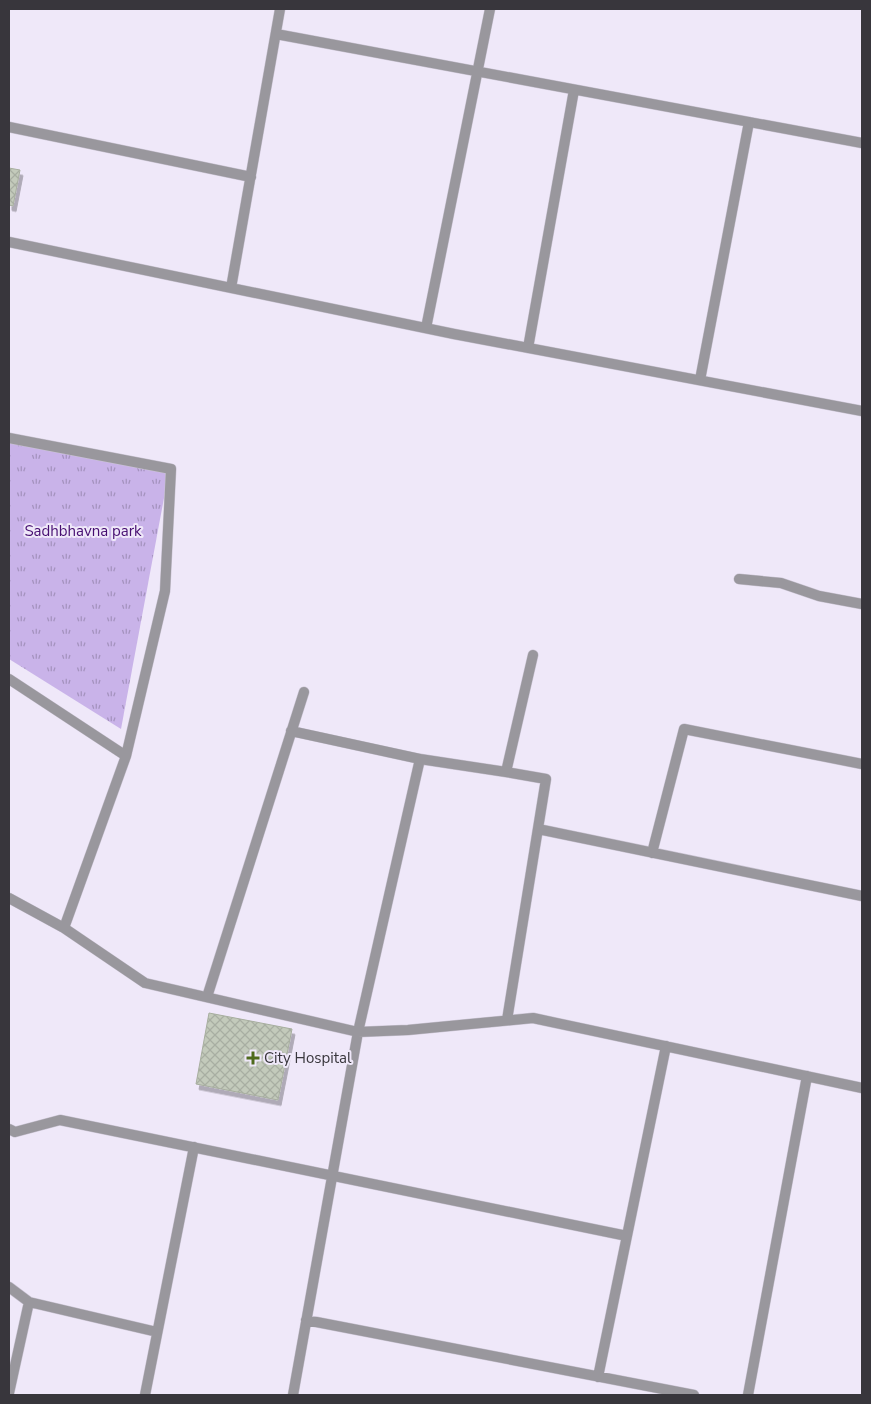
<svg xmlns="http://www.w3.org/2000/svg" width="871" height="1404" font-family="'Nunito Sans',sans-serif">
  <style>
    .grass { fill: url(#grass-tufts) }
    .building { fill: url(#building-cross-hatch); stroke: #a7ae9f; filter: url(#shadow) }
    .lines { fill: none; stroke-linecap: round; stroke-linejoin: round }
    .minor-casing { stroke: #cac4d3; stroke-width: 11 }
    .minor { stroke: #99979d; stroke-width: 10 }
    .poi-dot { fill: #4f6a1d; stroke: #efe8f9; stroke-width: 2 }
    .labels { text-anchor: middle; stroke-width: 4; stroke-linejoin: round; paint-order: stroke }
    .park-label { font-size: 15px; fill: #460e71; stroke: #efe8f9 }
    .poi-label { font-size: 15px; fill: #38363c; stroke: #efe8f9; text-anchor: start }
  </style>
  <defs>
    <pattern id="grass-tufts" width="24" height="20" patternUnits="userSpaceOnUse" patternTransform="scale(1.25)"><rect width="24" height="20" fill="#c9b3e9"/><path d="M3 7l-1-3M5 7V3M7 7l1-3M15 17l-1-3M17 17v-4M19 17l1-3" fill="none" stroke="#a492be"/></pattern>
    <pattern id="building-cross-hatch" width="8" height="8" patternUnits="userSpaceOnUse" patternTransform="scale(1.25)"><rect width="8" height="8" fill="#c3cabb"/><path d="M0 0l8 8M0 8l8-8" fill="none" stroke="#a8aea2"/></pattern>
    <filter id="shadow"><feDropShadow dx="3" dy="5.5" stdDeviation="0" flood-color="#0004"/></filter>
  </defs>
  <rect width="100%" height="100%" fill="#efe8f9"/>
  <path class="grass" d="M9,441L169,471L121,729L9,659Z"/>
  <path class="building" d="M9,168L20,170L13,206L9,205Z
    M209,1013L292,1029L278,1100L196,1084Z"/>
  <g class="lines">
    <defs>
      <path id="minor" d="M276,34L862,143
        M9,127L251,177
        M9,242L454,334L862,411
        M231,288L280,9
        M426,328L490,9
        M528,348L574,90
        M700,380L749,122
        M9,438L171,469L165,591L126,756L9,679
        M739,579L781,583L819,596L862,604
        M291,731L420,759
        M506,772L546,779L507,1020
        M538,829L862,896
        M652,853L684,729L862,764
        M9,898L64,928L145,983L358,1032L408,1030L533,1018L862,1088
        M64,928L126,756
        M207,997L304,692
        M9,1129L15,1132L60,1120L627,1236
        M9,1287L29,1302L9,1393
        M29,1302L157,1332
        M306,1320L694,1395
        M598,1377L666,1046
        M145,1395L194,1147
        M293,1395L358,1032L420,759L506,772L533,655
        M748,1395L807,1076"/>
    </defs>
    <use href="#minor" class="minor-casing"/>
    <use href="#minor" class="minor"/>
  </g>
  <path class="poi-dot" d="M250.5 1050.5h5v5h5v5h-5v5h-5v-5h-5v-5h5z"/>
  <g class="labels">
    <g class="park-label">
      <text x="83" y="536">Sadhbhavna park</text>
    </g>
    <g class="poi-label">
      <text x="264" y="1063">City Hospital</text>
    </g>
  </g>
  <rect width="871" height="1404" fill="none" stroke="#38363c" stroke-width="20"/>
</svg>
